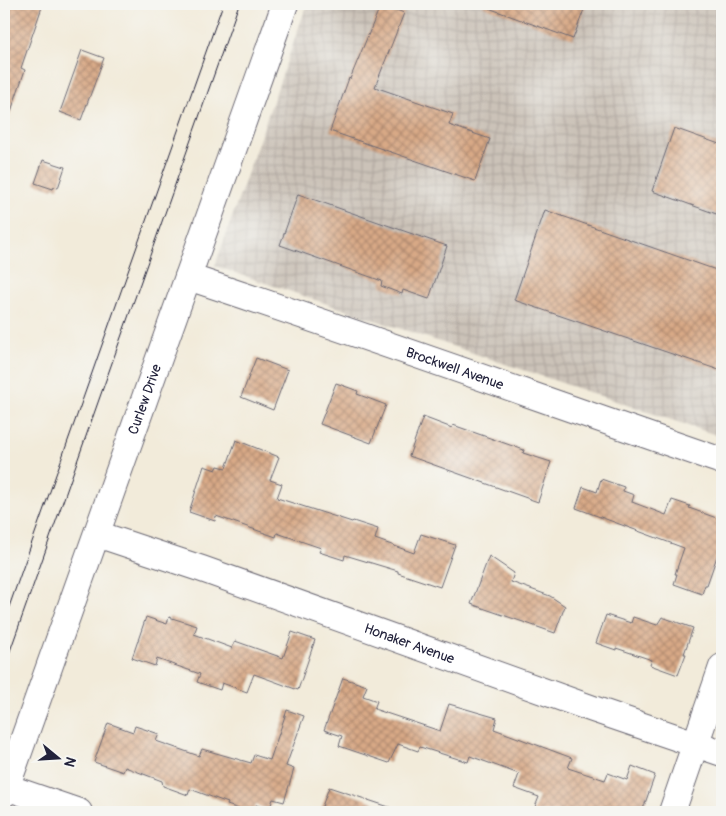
<svg xmlns="http://www.w3.org/2000/svg" width="726" height="816" font-family="Pangolin,sans-serif">
  <style>
    .industrial { fill: url(#industrial-grid) }
    .building { fill: url(#building-cross-hatch) }
    .lines { fill: none; stroke-linecap: round; stroke-linejoin: round }
    .minor-casing { stroke: #6b6873; stroke-width: 28 }
    .minor { stroke: #fff; stroke-width: 26 }
    .tram { stroke: #22223b; stroke-width: 1 }
    .labels { text-anchor: middle; stroke-width: 5; stroke-linejoin: round; paint-order: stroke }
    .street-label { font-size: 14px; fill: #22223b; stroke: #f6f6f2 }
  </style>
  <defs>
    <pattern id="industrial-grid" width="8" height="8" patternUnits="userSpaceOnUse" patternTransform="scale(1.25)"><rect width="8" height="8" fill="#cbc2b8"/><path d="M0 4h8M4 0v8" fill="none" stroke="#aea69f"/></pattern>
    <pattern id="building-cross-hatch" width="8" height="8" patternUnits="userSpaceOnUse" patternTransform="scale(1.25)"><rect width="8" height="8" fill="#d8a986"/><path d="M0 0l8 8M0 8l8-8" fill="none" stroke="#af896f"/></pattern>
  </defs>
  <rect width="100%" height="100%" fill="#f6f6f2"/>
  <filter id="ink" filterUnits="userSpaceOnUse"><feTurbulence type="fractalNoise" baseFrequency=".02" numOctaves="2"/><feDisplacementMap in="SourceGraphic" scale="10" xChannelSelector="R" yChannelSelector="G"/><feConvolveMatrix kernelMatrix="1 2 1 2 8 2 1 2 1" color-interpolation-filters="sRGB"/></filter>
  <filter id="wash" filterUnits="userSpaceOnUse"><feTurbulence type="fractalNoise" baseFrequency=".0096" numOctaves="4" result="noise"/><feDisplacementMap in="SourceGraphic" scale="20" xChannelSelector="R" yChannelSelector="G"/><feGaussianBlur stdDeviation="1.12" result="paint"/><feColorMatrix in="noise" values="0 0 0 0 0 0 0 0 0 0 0 0 0 0 0 0 0 1.4 0 .05"/><feComposite in="paint" operator="in"/></filter>
  <g filter="url(#wash)">
    <rect width="100%" height="100%" fill="#f2ebda"/>
    <path class="industrial" d="M307,4H722V437L215,266Z"/>
    <g id="blocks">
      <path class="building" d="M11,4H43L21,68L25,70L7,123L4,122V24Z
        M381,4L404,13L375,87L453,114L449,125L490,139L475,181L330,131L349,78L350,79Z
        M484,4H586L573,39L483,6Z
        M82,50L104,58L81,120L60,112Z
        M674,128L722,145V216L652,191Z
        M43,160L65,167L58,188L54,187L53,189L35,183Z
        M298,194L447,246L429,299L403,290L402,294L381,286L382,281L280,245Z
        M545,210L722,272V371L514,300Z
        M256,358L288,370L273,410L241,397Z
        M336,383L358,391L357,394L386,405L371,443L320,424Z
        M423,417L452,428L453,425L524,450L523,453L551,462L538,502L409,456Z
        M236,440L279,457L270,480L282,484L277,498L352,522L353,521L378,529L375,539L414,553L421,534L455,545L440,587L398,573V571L345,555L344,560L319,552L321,548L277,533L276,537L216,516L215,521L189,512L204,466L216,470L218,466L226,468Z
        M601,479L624,487L623,491L634,495L632,502L666,515L672,500L690,506L689,508L722,520V542L707,585H705L702,594L674,584L677,574H675L684,548L576,508L583,487L597,492Z
        M489,556L514,573L511,582L550,596L565,606L555,633L471,604Z
        M606,615L631,623L633,617L657,625L662,617L693,628L684,654H686L678,675L650,665L652,660L616,648V650L596,643Z
        M146,617L167,624L169,617L197,626L194,634L232,648L235,641L283,658L292,632L315,640L298,690L254,674L247,692L222,683L220,690L197,682L200,674L157,659L155,666L132,658Z
        M343,678L367,686L363,696L377,701L374,709L440,731L449,704L497,718L494,729L572,758L568,768L605,780L608,773L627,780L632,766L655,775L642,812H533L539,797L514,788L519,774L470,756L468,762L420,747L418,751L398,744L389,763L339,746L342,736L324,730Z
        M287,710L304,716L286,766L294,769L284,802L273,799L269,810L256,805L254,812H248L227,805L228,803L190,789L188,795L163,786L162,781L125,767L123,772L94,762L108,723L133,732L135,726L159,734L156,741L199,756L202,749L251,763L254,755L270,760Z
        M329,787L395,809L394,812H320Z"/>
    </g>
  </g>
  <g filter="url(#ink)">
    <use href="#blocks" fill-opacity="0" stroke="#6b6873" stroke-width="1"/>
    <g class="lines">
      <defs>
        <g id="minor">
          <path id="s1" d="M188,277C367,336 544,400 722,461"/>
          <path id="s2" d="M97,534L202,569L593,709L722,753"/>
          <path d="M6,787L79,812"/>
          <path id="s3" d="M4,794L285,4"/>
          <path d="M672,812L722,667"/>
        </g>
      </defs>
      <use href="#minor" class="minor-casing"/>
      <use href="#minor" class="minor"/>
      <path class="tram" d="M4,621L223,4
        M4,668L239,4"/>
    </g>
  </g>
  <g class="labels">
    <g class="street-label">
      <text dy="5" stroke="none"><textPath href="#s1" startOffset="282">Brockwell Avenue</textPath></text>
      <text dy="5" stroke="none"><textPath href="#s3" startOffset="419">Curlew Drive</textPath></text>
      <text dy="5" stroke="none"><textPath href="#s2" startOffset="331">Honaker Avenue</textPath></text>
    </g>
  </g>
  <rect width="726" height="816" fill="none" stroke="#f6f6f2" stroke-width="20"/>
  <g transform="translate(58 758) rotate(108)" stroke="#f6f6f2" stroke-width="4" paint-order="stroke">
  <path d="M0-4L9 19L0 12L-9 19Z" fill="#22223b"/>
  <text y="-8" font-size="14" font-weight="bold" text-anchor="middle" fill="#22223b">N</text>
  </g>
</svg>
